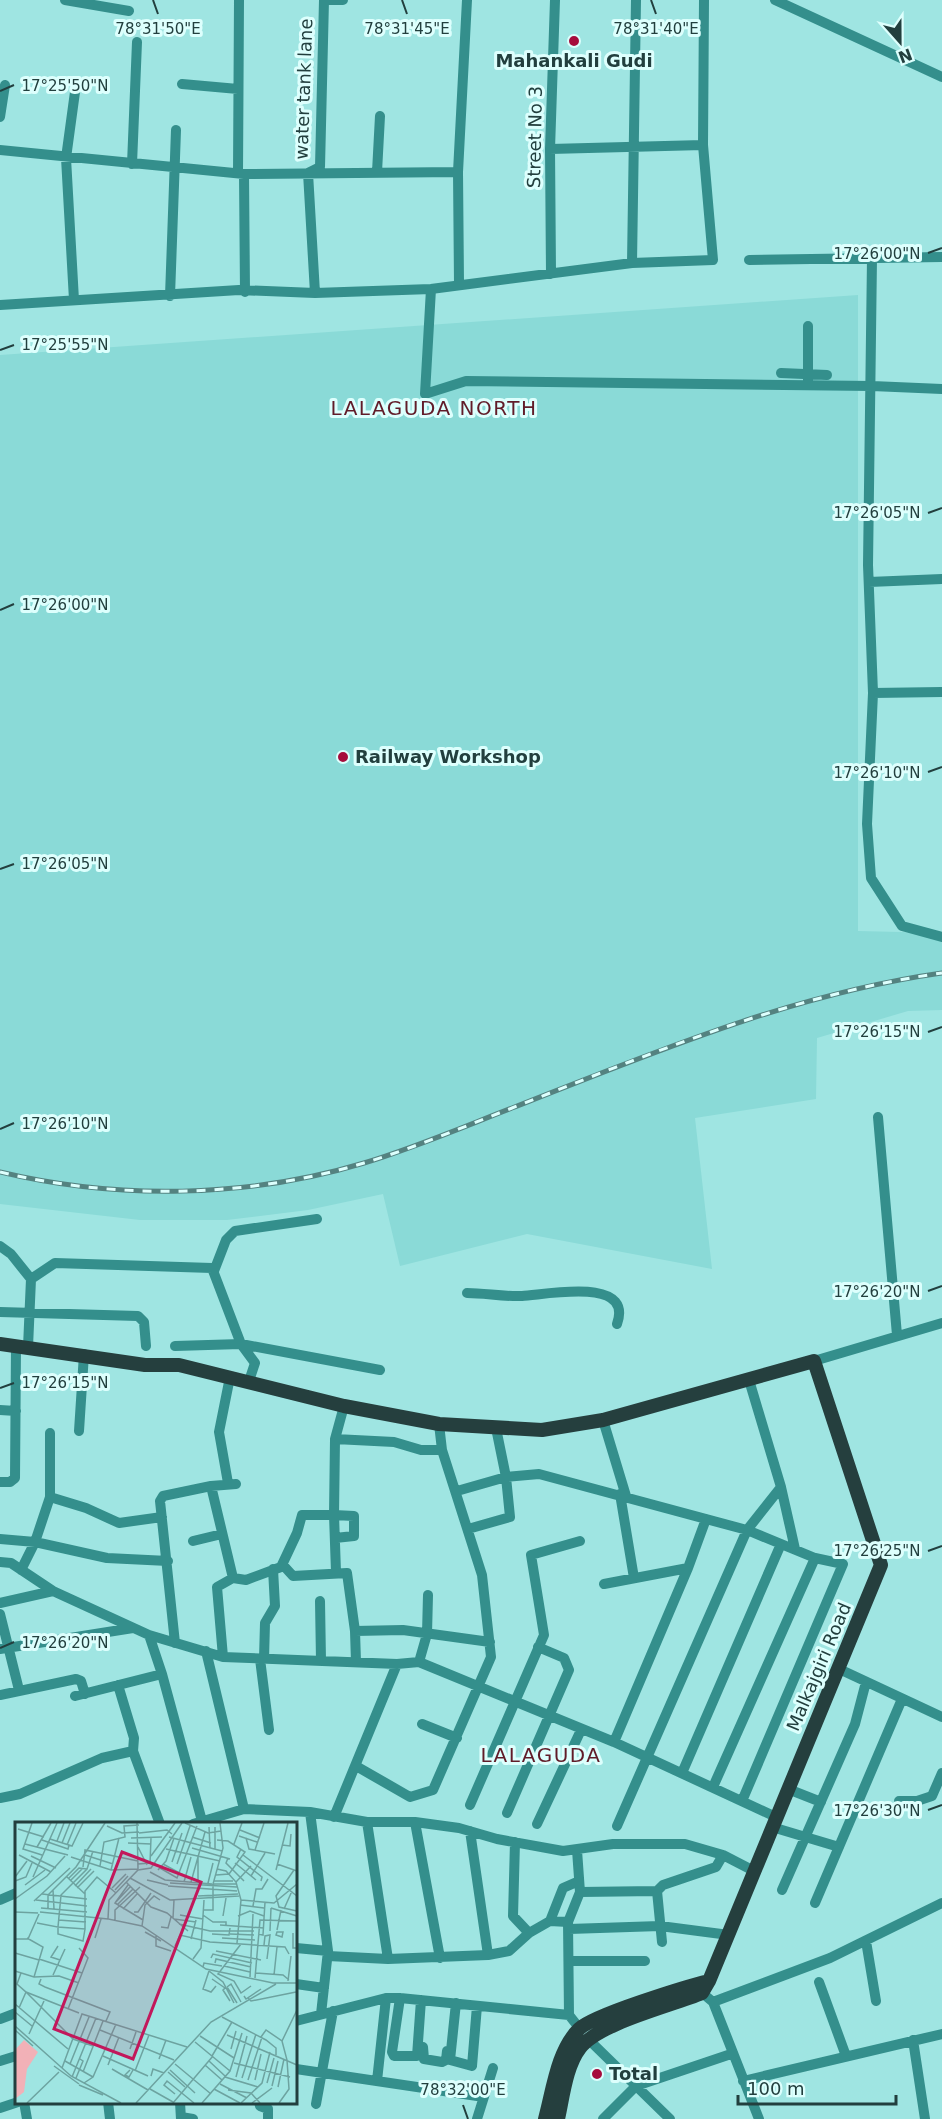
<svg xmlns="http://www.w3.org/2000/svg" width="942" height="2119" font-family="'DejaVu Sans',sans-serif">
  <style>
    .built { fill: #8adad7 }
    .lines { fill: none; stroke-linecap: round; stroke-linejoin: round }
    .minor { stroke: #348f8c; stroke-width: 10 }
    .major { stroke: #253f3e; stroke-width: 14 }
    .rail-casing { stroke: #548280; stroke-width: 5 }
    .rail { stroke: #ddfffd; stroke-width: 3; stroke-dasharray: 9; stroke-linecap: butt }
    .ticks { fill: none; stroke: #223f3e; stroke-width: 2 }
    .poi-dot { fill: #a60c3c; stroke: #ddfffd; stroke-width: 2 }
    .labels { text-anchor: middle; stroke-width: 6; stroke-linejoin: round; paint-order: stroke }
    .poi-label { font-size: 18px; font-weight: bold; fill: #223f3e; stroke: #ddfffd; text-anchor: start }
    .street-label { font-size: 18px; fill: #223f3e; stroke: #ddfffd }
    .neighbourhood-label { font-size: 20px; letter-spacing: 1.5px; fill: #611c29; stroke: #ddfffd }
    .inset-road { fill: none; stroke: #6da3a0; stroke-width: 1.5 }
    .view { fill: #c2185b; fill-opacity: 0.15; stroke: #c2185b; stroke-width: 3 }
    .inset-edge { fill: none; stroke: #223f3e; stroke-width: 3 }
    .ticks-label { font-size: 15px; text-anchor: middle; fill: #223f3e; stroke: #ddfffd; stroke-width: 6; stroke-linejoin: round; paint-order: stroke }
  </style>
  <rect width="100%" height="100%" fill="#9fe5e2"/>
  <path class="built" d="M858,295V931L942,933V1010L908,1011L817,1038L816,1099L695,1118L712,1269L527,1234L400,1266L383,1194L308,1210L227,1220H140L0,1204V355Z"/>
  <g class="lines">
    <path class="minor" d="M65,0L129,11
      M324,0H343
      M775,0L942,77
      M182,84L238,89
      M0,117L5,85
      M550,149L703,145
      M0,150L244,174L458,172
      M132,164L137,42
      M377,172L380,116
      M238,173L239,0
      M244,174L245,292
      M872,258L868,565L873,693L867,824L871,878L902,926L942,937
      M749,260L942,257
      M632,263L636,0
      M551,274L550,149L555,0
      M459,283L458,172L467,0
      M431,289L425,394L466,381L872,386L942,389
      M315,293L308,173L320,167L324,0
      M170,296L176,130
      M74,300L66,158L75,92
      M0,305L239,290L315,293L431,289L632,263L713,260L703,145L704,0
      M781,373L827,375
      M808,385V326
      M869,582L942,579
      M873,693L942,692
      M878,1117L897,1335
      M0,1246L11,1254L31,1279L28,1347
      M214,1271L226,1240L235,1231L317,1219
      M31,1279L55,1263L212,1268L241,1344L255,1363L249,1381
      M467,1293C485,1293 504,1297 522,1296C545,1295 634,1276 617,1324
      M0,1312L138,1316L144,1322L146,1346
      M175,1346L241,1344L380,1370
      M814,1361L942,1323
      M344,1406L335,1439L394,1442L421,1450H442
      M0,1410L16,1411
      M603,1420L626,1496
      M79,1431L84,1354
      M0,1482H10L15,1478L16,1346
      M228,1483L219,1432L230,1377
      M211,1486L233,1578
      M781,1487L795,1549
      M457,1491L506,1477L539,1474L747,1530L815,1558L713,1787
      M620,1494L634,1578
      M50,1497L86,1508L119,1523L162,1517
      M468,1529L510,1517L506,1477L496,1428
      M335,1538L354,1536V1516L334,1515L336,1572
      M0,1539L35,1542L107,1558L168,1561
      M193,1541L222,1534
      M0,1562L11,1563L53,1591L149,1635L223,1657L397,1664L419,1662L614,1742L776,1817
      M283,1565L293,1576L347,1573L355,1631L356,1662
      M21,1570L35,1542L50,1497V1433
      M604,1584L688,1568
      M320,1601L321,1661
      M0,1603L53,1591
      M0,1614L19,1690
      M355,1631L403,1630L490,1642
      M149,1635L162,1674L202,1821
      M175,1643L160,1501L163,1496L211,1486L236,1484
      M0,1649L133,1628
      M206,1651L244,1809
      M223,1657L217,1587L233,1578L246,1580L281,1567L297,1533L302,1515H334L335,1439
      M260,1659L269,1730
      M264,1659L265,1623L275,1606L273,1569
      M419,1662L427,1634L428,1595
      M837,1668L942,1717
      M118,1685L134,1738L133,1751L160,1824
      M0,1695L76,1679L81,1681L85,1694
      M75,1696L162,1674
      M422,1724L457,1738
      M614,1742L688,1568L706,1519
      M356,1766L410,1797L433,1790L491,1657L482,1575L442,1450L439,1424
      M682,1773L781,1544
      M788,1789L821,1802
      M0,1798L20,1794L102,1758L133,1751
      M742,1801L843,1564L815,1558
      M899,1801H917L932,1796L942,1773
      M470,1805L544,1635L531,1555L580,1541
      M310,1812L328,1951L321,2014
      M507,1813L569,1670L564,1658L538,1647
      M334,1817L397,1664
      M367,1822L388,1959
      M415,1822L440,1958
      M193,1824L244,1809L310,1812L367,1822H415L459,1828L497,1839L563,1851L613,1844H685L723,1855L754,1871
      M537,1824L581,1730
      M617,1826L747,1530L781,1487L749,1380
      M772,1827L839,1847
      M470,1831L488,1955
      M515,1842L513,1916L529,1933
      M577,1850L580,1892L568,1922L569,2015L580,2029
      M782,1890L855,1724L866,1682
      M657,1891L662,1942
      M580,1892L657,1891L663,1885L716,1867L723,1855
      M0,1900L16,1893
      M815,1903L902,1699
      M550,1921L563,1888L579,1881
      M569,1929L660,1926L729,1935
      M866,1941L876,2001
      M296,1948L328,1951
      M328,1956L388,1959L488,1955L509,1951L529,1933L550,1921L568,1922
      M569,1961H645
      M819,1982L846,2056
      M296,1984L324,1988
      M707,1997L713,2002L759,2119
      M400,1998L392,2052L394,2056H417L421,2000
      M713,2002L830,1958L942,1903
      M456,2003L450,2060L472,2066L477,2006
      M0,2019L16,2013
      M296,2021L386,1998H400L569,2015
      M588,2039L670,2119
      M913,2040L925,2119
      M423,2047L424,2059L442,2062L446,2060L447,2051
      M0,2061L16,2056
      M296,2069L484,2097
      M377,2081L386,1998
      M743,2081L942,2034
      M24,2102L27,2119
      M108,2102L110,2119
      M180,2102L181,2119
      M259,2102L260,2106L268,2109V2119
      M316,2104L333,2011
      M0,2108L18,2102
      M181,2117L193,2119
      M477,2119L493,2068
      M603,2119L636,2086L731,2054"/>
    <path class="major" d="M0,1344L145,1365H179L344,1406L439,1424L542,1430L603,1420L814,1361L881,1565L709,1981L702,1993C671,2006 599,2023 580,2048C566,2066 563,2097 558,2119
      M545,2119C553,2090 557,2051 579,2029C593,2015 688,1986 709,1981"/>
    <defs>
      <path id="rail" d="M0,1172C117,1200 248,1198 364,1163C414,1148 463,1127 512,1108C652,1053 792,994 942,973"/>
    </defs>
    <use href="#rail" class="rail-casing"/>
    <use href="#rail" class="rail"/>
  </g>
  <path class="ticks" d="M153,0L158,14M402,0L407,14M651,0L656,14M0,91L14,85M928,253L942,248M0,350L14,345M928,513L942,508M0,610L14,604M928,772L942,767M0,869L14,864M928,1032L942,1027M0,1129L14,1123M928,1291L942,1286M0,1388L14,1383M928,1551L942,1546M0,1648L14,1642M928,1810L942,1805M463,2105L468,2119"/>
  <g class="poi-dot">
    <circle cx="574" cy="41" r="6"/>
    <circle cx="343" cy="757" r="6"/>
    <circle cx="597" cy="2074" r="6"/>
  </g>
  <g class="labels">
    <g class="poi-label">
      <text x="574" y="67" text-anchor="middle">Mahankali Gudi</text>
      <text x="355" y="763">Railway Workshop</text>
      <text x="609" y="2080">Total</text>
    </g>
    <g class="street-label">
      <text transform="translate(304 89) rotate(-88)" y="6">water tank lane</text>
      <text transform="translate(535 137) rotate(-89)" y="6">Street No 3</text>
      <text transform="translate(819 1667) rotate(-67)" y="6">Malkajgiri Road</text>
    </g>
    <g class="neighbourhood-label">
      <text x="434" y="415">LALAGUDA NORTH</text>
      <text x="541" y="1762">LALAGUDA</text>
    </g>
  </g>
  <g transform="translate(15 1822)">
    <rect width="282" height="282" fill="#9fe5e2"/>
    <path d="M9,218L23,230L12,247L9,270L0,277V228Z" fill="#f2b1b7"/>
    <path class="inset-road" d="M17,1L8,27L27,33M122,1L123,47M167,1L136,46L123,48L94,78L93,97L127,104L191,147L258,161H282M170,1L193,11L206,9M92,4L107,11L124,10M194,5L195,26M200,5V27M3,7L29,15M225,8L245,16M124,11L152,8L157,12M224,14L242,20M154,15L207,29M177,15L196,21M116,16L147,15M231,16L234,27L260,32M35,17L57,24L68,1M27,18L53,27L54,23M42,19L49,1M47,21L55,1M113,21L136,22M10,22L53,33M219,22L227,1M52,23L61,1M267,23L275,24L276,12M22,25L36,1M123,25L132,43M177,26L215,37M151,27L205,39M226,27L222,35L247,55L246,59M240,28L249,1M78,29L72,47L46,73L43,105L70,107V69L82,55L101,71M4,33L36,50M70,33L98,42M228,33L282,74M16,34L41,46M136,34L160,1M56,35L96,48L123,47M183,35V60M213,36L211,41L229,59M157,40L167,11M220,41L241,58M123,42L135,41L136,16M148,42L170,54M162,42L175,4M262,42L282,49M85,44L89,20L110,15L109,4L124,3M68,45L70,28L123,39M145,46L162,56L182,4M202,47L211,49L221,60L226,78L222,121M96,48L104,16M143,48L151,39L159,16M261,48L273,1M279,48L261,74L264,85L282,89M135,50L150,58L197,62M201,53L214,52L230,30L213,19L202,18M51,54L70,72M236,54L250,31M0,55L12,39M18,55L42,1M115,56L155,78L224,74M53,57L64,46L72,47M132,58L153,63M0,59L11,55L17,41M55,59L68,46M199,59H218M111,60L136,85L152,91L173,109M169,60L176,35M176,60L190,10M221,60L236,44M155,61L222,65M193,61L198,41M198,62H222M10,63L30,48M60,64L76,47M153,64L222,69M115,65L100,81L128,98M62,66L79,49M97,66L111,52M38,68L39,87M100,68L113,54M27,72L72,77M183,74L223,72M0,77L32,54L50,34M21,78L72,84M198,78V62L208,26L205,1M226,78L259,81L282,62M19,79L55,46M100,81L113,63M102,83L118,67M225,83L249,86M238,84L241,67H247L253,57M26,86L72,90M256,86L282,94M33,87V73L61,45L90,1M108,87L122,72M269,87L277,69M189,88H198V78M0,90L23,91M25,90L93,97M119,90H123L136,71M165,93L188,97M188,93L198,100H211V103M208,94L211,76M223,94L235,89L249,94M158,96L159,78M159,97L181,100M43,98L71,100M100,98V88L125,65M22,101L43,105V112L68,119L70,107M164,102L195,109H239M205,103L249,106M127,104L130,83L139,74L145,78M146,105L153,106L156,95M262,108L266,88M255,109L256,86M130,110L146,119M262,110H268L267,115L261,113ZM278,111V126H282M197,112L214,113L215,106M215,112L239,113M243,112L248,113L250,80M141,114V124L156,129M12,116L28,125L19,155M80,116L86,97M207,116L240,118M0,117H13L24,92M176,117L181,98M226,122L203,152L219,159L226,171L236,164M249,123L250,114L255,113L252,137M43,124L36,135L45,138M160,124L165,113L195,120L270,125L274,132M201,129L246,138M0,131L24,138M196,136L198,132L237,141M24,137L67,151M178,137L186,126L189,78M200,141L201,137L236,145M209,144L235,150M188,145L189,141L207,144M0,149L19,155L44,154L64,161M194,149L208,160L219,181M194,149L188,167L196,170L201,164M6,151L2,162L11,170L64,191M241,151L268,153L274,158M38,153L50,127M259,153L262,125M235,155L238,92M240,156L245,98L282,99M26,157L24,162L30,165L95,190L91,199M197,157L210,166L208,168L215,179M273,159L276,134M212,165L216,162L226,180M212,165L222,181M229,174L231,177L246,167M233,176L236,179L281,170M0,182L53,227M4,186L11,170L58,217L78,224M53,187L73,136L64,126M0,190L17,204M207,195L251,218L261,226V233M0,204L56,254L106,281M0,208L18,224M85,208L159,238M14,212L29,179M212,213L282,243M185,214L219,236M246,215L251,208L267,219L272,238L274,267L264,281M267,219L282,188M180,220L215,249M115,227L121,210M216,227L221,209M88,234L133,254M197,234L217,200M144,237L151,218M50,239L78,255M194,239L210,254M219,241L275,255M55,242L74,195M160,242L196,272M93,243L104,215M190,243L207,258M39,244L64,262M47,246L67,192L172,225M97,247L133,268M115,248L110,253L114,255L118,248M155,248L180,271M120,249L134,213M68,250L88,199M153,250L170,265M136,254L138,247L149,251M57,255L81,196M210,255L243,265M221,255L232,214M61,256L68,239L65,237M227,256L241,212M233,258L247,215M240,258L246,232M69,261L78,255L101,202M252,261L259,236M205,262L232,276M64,263L88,273M257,264L263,239M263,265L269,237M135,267L158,280M199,267L225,281M213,268L236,271L245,281M160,272L149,263L152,259L179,281M12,281L44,250M121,281L196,200L261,162M158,281L198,234M187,281L215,249L227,211M226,281L247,261L255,230M237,281L257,266"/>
    <path class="view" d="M107,30L186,60L118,237L39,207Z"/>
    <rect width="282" height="282" class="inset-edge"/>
  </g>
  <g class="ticks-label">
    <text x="158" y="34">78°31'50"E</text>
    <text x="407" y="34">78°31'45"E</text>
    <text x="656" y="34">78°31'40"E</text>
    <text x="65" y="91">17°25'50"N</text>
    <text x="877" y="259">17°26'00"N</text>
    <text x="65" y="350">17°25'55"N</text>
    <text x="877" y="518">17°26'05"N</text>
    <text x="65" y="610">17°26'00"N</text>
    <text x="877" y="778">17°26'10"N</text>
    <text x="65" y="869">17°26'05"N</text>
    <text x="877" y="1037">17°26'15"N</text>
    <text x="65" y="1129">17°26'10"N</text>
    <text x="877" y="1297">17°26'20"N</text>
    <text x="65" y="1388">17°26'15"N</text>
    <text x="877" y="1556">17°26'25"N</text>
    <text x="65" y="1648">17°26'20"N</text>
    <text x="877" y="1816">17°26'30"N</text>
    <text x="463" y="2095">78°32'00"E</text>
  </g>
  <g transform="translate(900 42) rotate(159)" stroke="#ddfffd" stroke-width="4.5" paint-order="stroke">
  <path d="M0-4.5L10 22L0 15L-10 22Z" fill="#223f3e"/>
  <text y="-9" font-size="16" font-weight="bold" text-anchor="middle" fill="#223f3e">N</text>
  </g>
  <path d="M738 2095v9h158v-9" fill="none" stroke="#223f3e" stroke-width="3"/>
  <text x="747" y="2095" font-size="18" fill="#223f3e" stroke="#ddfffd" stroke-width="4.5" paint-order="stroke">100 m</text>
</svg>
